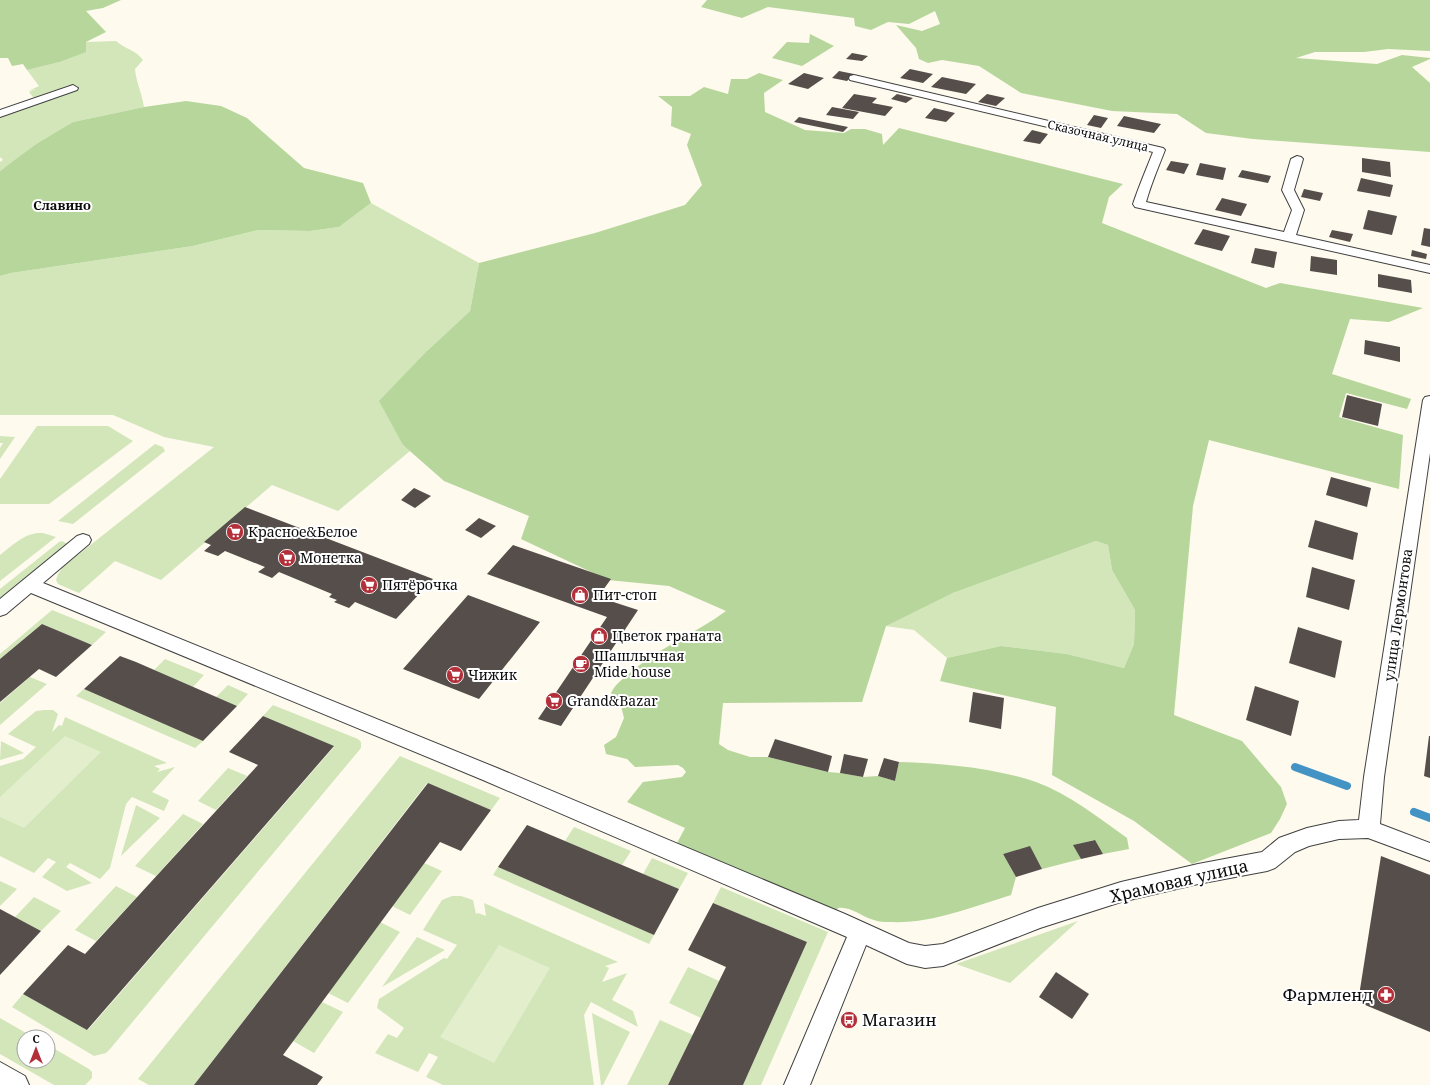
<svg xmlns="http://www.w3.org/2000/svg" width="1430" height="1085" font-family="'Noto Serif',serif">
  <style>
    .green { fill: #d2e6ba }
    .forest { fill: #b7d69b }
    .pitch { fill: #e3eecc }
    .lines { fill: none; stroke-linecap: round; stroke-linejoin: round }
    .stream { stroke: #4394c4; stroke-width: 8 }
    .building { fill: #554e4a }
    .minor-casing { stroke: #404040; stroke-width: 2 }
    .minor { fill: #fff; fill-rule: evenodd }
    .labels { text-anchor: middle; stroke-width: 4; stroke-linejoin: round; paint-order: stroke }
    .far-street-label { font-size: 12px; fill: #0d0d0d; stroke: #fff }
    .far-neighbourhood-label { font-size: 13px; font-weight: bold; fill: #0d0d0d; stroke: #fff }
    .poi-label { font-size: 14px; fill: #0d0d0d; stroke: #fff; text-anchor: start }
    .street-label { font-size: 14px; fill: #0d0d0d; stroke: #fff }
    .near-street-label { font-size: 17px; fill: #0d0d0d; stroke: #fff }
    .near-poi-label { font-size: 17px; fill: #0d0d0d; stroke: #fff; text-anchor: end }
  </style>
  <rect width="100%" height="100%" fill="#fefaee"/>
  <path class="green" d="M116,41C125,49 136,50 143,60L135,69C136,82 142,93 144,107L73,122L0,171V162L3,160L0,157V118L79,88L69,85L37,97H33L29,92L35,89L28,91L39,86L27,70L60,62L85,52L86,42Z
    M371,203L479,263L470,311L427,351L403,445L410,451L338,511L272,485L161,580L115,561L79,593L58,584L56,580L58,574L64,566L214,447L164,437L113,415H0V276L11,273L193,246L258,230L310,231L339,227Z
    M37,426H108L133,441L49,504H0V479Z
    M0,436L15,437L0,459V448L3,443H0Z
    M155,444L163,447L165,451L73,524L58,521Z
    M37,533H43L56,537L0,581V555C12,546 22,535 37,533Z
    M62,541L68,544L0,600V589L59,542Z
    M1096,541L1108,545L1112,570L1135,610L1134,644L1124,668L1067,654L1001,646L947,658L914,630L885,626L953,593Z
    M52,610L106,632L92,645L42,624L0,659V654Z
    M165,659L204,675L193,687L154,670Z
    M30,677L47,684L0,725V703Z
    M228,685L248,694L237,706L216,697Z
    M84,689L203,741L195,748L76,696Z
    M273,705L358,739L361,742V748L110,1049L106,1053L94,1056L12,1007L23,994L88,1030L334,747L263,716Z
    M44,710H53L58,714L52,732L59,725L62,726L65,717L167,763L154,766L160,769L157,772L175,767L152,792L169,800L164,811L132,797L126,804L110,868L100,879L70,863L66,867L92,883L67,891L42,877L56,862L48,858L34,873L0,856V766L23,759L36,747L8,734L36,711Z
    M1,741L24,753L0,760Z
    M400,756L500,798L491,810L427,783L194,1085H149L138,1079Z
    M228,768L247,776L216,810L198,801Z
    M136,805L160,818L121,856Z
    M183,814L203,824L156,876L135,866Z
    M574,827L631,851L622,865L565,841Z
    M652,858L688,873L679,889L643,874Z
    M424,863L442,871L410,915L392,906Z
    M498,867L654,935L649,944L493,875Z
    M0,881L17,889L0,906Z
    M116,886L137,897L96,941L75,930Z
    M721,887L828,932L761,1085H743L807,942L713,903Z
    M452,896H461L473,900L476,914L478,913L486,916L484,903L618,962L605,966L609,968L602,982L627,973L612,1000L633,1011L638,1027L591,1002L584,1015L594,1085H443L426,1077L438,1057L429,1053L418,1072L375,1053L388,1034L397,1038L404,1028L377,1008L379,999L444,958L447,959L457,945L423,930L442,900Z
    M34,897L61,911L41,931L15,917Z
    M1078,921L1010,983L956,964Z
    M380,922L400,932L348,1003L328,993Z
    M417,937L445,950L382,987Z
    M688,967L719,981L701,1018L669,1003Z
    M322,1002L343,1012L314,1053L293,1041Z
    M592,1013L630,1032L603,1085H601Z
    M0,1018L33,1037H24V1061H48V1045L89,1069L92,1072V1078L85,1085H54L0,1054Z
    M660,1020L693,1035L668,1085H627Z"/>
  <path class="forest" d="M0,0H121L103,8L86,11L106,32L86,42V52L60,62L27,70L23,64L12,66L8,58H0Z
    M707,0H1430V51L1388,49L1364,52H1315L1296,58L1377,64L1402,55L1430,58V59L1412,67L1430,83V152L1253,139L1206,133L1177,114L1112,111L1021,93L979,66L942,60L928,63L919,59L916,48L896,25L922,31L940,24L935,11L909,24L888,22L871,30L855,26L854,18L768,7L742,18L701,7Z
    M810,34L834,46L802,66L772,58L787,42L809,43Z
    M759,73L783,80L764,93L765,112L805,130L844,133L851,129H865L882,134L883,145L899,128L1123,184L1109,197L1102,223L1266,288L1280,283L1423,308L1389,322L1350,319L1332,374L1411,399L1407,409L1346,393L1339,417L1403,435L1399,489L1209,440L1193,506L1174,715L1242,741L1281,787L1287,804L1280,819L1271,833L1192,864L1134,821L1052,775L1056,707L940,681L947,658L1001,646L1067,654L1124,668L1134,644L1135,610L1112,570L1108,545L1096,541L953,593L886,626L862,702L723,703L719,744L728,750L750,757H768L828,772L840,773L863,777L878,776L895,781L899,762C942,763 995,768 1036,782C1069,794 1099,818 1127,838L1129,849L1103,854L1094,840L1074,845L1081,859L1042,869L1030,847L1003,854L1016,877L1011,895C972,907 931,924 890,922C885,922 879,922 874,920C862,917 851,906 838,908L836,912L676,845L685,828L627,802L643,782L682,777L686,772L683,768L678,765L635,767L627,759L606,754L604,745L616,737L624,718L620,702L611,693C616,683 624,678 632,671C661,647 696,633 726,611L669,586L608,580L521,539L529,516L444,481L403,445L379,401L427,351L470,311L479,263L595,233L685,205L702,185L687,145L691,134L671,126L672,107L658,96H690L704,87L728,94L731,79H747Z
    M186,101L221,106L247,118L304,168L363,183L371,203L339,227L310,231L258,230L193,246L11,273L0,276V171L35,145L73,122L144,107Z"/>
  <path class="pitch" d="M65,736L101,752L24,828L0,817V797Z
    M499,945L550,968L494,1063L440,1037Z"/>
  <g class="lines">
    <path class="stream" d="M1295,767L1347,786
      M1414,812L1430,818"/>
  </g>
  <path class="building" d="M852,53L868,56L862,61L846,59Z
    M910,69L933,74L923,83L900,78Z
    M839,71L854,74L847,81L832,78Z
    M804,73L824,78L808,89L788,84Z
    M942,77L976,84L966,94L931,87Z
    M854,94L877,98L872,103L893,107L885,116L842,108Z
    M897,94L913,98L906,103L891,99Z
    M987,94L1005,98L996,106L978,102Z
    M832,107L859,112L853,119L826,115Z
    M934,108L955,113L946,122L925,118Z
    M1094,115L1108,118L1101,128L1087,125Z
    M1124,116L1161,124L1154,133L1117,126Z
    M799,117L848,127L843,132L794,122Z
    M1032,130L1048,134L1040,144L1023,141Z
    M1362,158L1390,162L1391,177L1362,172Z
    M1171,161L1189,164L1184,174L1166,170Z
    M1200,163L1226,168L1223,180L1196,175Z
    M1242,170L1271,176L1268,183L1238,177Z
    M1361,178L1393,185L1390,197L1357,191Z
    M1304,189L1323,193L1320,201L1301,197Z
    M1222,198L1247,204L1241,216L1215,210Z
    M1368,210L1397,216L1392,235L1363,229Z
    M1424,228L1430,229V247L1421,245Z
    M1203,229L1230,236L1222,251L1194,244Z
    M1332,230L1353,234L1350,242L1329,237Z
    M1255,248L1277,252L1274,268L1251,263Z
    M1412,250L1427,254L1426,259L1411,256Z
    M1311,256L1337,260V275L1310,271Z
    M1378,274L1411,280L1412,293L1378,287Z
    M1365,340L1400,347V362L1364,354Z
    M1347,395L1382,404L1378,426L1342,417Z
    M1331,477L1371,488L1367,507L1326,495Z
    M414,488L431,496L415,508L401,500Z
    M245,507L433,579L396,619L355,602L349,608L334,602L337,600L329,597L332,594L279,572L272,578L258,572L265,567L225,551L218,556L204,551L211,545L204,542Z
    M479,518L496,526L481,538L465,530Z
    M1315,520L1358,533L1353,560L1308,547Z
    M513,545L611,579L598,597L638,610L561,726L538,719L607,617L487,574Z
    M1312,567L1355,580L1349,610L1306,597Z
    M468,595L540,622L479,699L403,669Z
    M42,624L92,645L56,677L39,669L0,702V659Z
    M1298,627L1342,641L1335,678L1289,663Z
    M120,656L136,662L237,706L203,741L84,689Z
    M1255,686L1299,701L1291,736L1246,720Z
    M973,692L1004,698L1001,729L969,722Z
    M263,716L334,746L87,1030L23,994L68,945L85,954L258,765L229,752Z
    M1429,736H1430V778L1424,776Z
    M775,739L832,756L828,772L768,757Z
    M844,754L868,759L863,777L840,773Z
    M884,758L899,762L895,781L878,776Z
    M428,783L491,810L461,851L440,842L283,1055L323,1077L317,1085H194Z
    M527,825L679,889L654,935L498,867Z
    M1095,840L1103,854L1081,859L1073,845Z
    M1030,846L1042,869L1016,877L1003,854Z
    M1381,856L1430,875V1032L1358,1002Z
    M713,903L807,942L743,1085H668L726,967L688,950Z
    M0,909L41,931L0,975Z
    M1056,972L1089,994L1072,1019L1039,997Z"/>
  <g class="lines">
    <defs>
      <path id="minor" d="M854,75L1163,148L1165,150C1158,168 1151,184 1146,202L1284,232L1292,210L1282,190L1291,159L1297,156L1301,157L1303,159L1294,190L1304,210L1296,235L1430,265V273L1135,207L1133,204C1139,186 1146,170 1153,152L850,80L849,78L850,76Z
        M73,85L78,88L77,90L0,117V110Z
        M1430,396V453L1384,777L1380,824L1430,843V861L1368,838L1339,839L1309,846L1295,852L1275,868L1267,871L1198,884L1121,902L1040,928L943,966L925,968L907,964L866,945L810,1085H784L847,937L483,780L31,593L6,614L0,616V599L77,536L83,534L89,536L91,540L89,544L43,583L497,768L845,914L909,943L925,946L943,944L1038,908L1121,882L1198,864L1262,852L1279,838L1307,828L1339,821L1359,820L1364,777L1423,400L1425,397Z
        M0,1062L25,1076L29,1085H0Z"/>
    </defs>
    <use href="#minor" class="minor-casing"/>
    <use href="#minor" class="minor"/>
  </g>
  <defs>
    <symbol id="supermarket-disc" viewBox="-11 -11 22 22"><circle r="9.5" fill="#b32f39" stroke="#fff"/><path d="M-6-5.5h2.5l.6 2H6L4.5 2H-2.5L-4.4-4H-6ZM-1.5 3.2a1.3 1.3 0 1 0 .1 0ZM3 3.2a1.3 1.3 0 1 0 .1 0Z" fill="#fff"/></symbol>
    <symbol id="shop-disc" viewBox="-11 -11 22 22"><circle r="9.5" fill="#b32f39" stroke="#fff"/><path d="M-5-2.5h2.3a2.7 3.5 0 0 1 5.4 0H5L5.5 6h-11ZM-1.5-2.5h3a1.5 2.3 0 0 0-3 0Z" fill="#fff"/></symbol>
    <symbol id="cafe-disc" viewBox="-11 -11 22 22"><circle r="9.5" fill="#b32f39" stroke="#fff"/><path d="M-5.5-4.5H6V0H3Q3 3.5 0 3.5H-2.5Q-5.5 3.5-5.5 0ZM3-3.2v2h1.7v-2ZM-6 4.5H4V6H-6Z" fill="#fff"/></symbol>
    <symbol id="pharmacy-disc" viewBox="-11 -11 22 22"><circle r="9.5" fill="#b32f39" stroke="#fff"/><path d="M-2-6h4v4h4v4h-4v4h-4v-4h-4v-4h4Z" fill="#fff"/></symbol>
    <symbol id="bus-disc" viewBox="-11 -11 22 22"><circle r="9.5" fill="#b32f39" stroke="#fff"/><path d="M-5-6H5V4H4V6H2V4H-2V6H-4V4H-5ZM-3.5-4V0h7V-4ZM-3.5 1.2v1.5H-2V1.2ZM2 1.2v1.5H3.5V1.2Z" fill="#fff"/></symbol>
  </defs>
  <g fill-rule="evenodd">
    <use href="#supermarket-disc" x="225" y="522" width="20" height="20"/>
    <use href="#supermarket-disc" x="277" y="548" width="20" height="20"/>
    <use href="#supermarket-disc" x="359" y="575" width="20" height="20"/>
    <use href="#shop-disc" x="570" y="585" width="20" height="20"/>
    <use href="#shop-disc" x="589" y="626" width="20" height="20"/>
    <use href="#cafe-disc" x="571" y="654" width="20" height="20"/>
    <use href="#supermarket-disc" x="445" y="665" width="20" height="20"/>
    <use href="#supermarket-disc" x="544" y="691" width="20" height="20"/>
    <use href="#pharmacy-disc" x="1376" y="985" width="20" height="20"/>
    <use href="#bus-disc" x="839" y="1010" width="20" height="20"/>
  </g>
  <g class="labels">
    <g class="far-street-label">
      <text transform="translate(1098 136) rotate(13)" y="4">Сказочная улица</text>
    </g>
    <g class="far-neighbourhood-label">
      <text x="62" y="210">Славино</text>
    </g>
    <g class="poi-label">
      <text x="248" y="537">Красное&amp;Белое</text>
      <text x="300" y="563">Монетка</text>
      <text x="382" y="590">Пятёрочка</text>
      <text x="593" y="600">Пит-стоп</text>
      <text x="612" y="641">Цветок граната</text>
      <text x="594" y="661">Шашлычная<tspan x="594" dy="16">Mide house</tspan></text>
      <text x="468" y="680">Чижик</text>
      <text x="567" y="706">Grand&amp;Bazar</text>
    </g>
    <g class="street-label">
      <text transform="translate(1398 615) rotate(-82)" y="5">улица Лермонтова</text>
    </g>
    <g class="near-street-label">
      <text transform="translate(1179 881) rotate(-13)" y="6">Храмовая улица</text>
    </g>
    <g class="near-poi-label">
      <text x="1373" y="1001">Фармленд</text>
      <text x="862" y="1026" text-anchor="start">Магазин</text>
    </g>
  </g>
  <g transform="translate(36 1049)"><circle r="19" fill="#ffffff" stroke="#9e9e9e"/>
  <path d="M0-3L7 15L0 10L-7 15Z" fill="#b32f39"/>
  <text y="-6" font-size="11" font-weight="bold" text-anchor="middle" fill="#0d0d0d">С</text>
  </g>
</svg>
